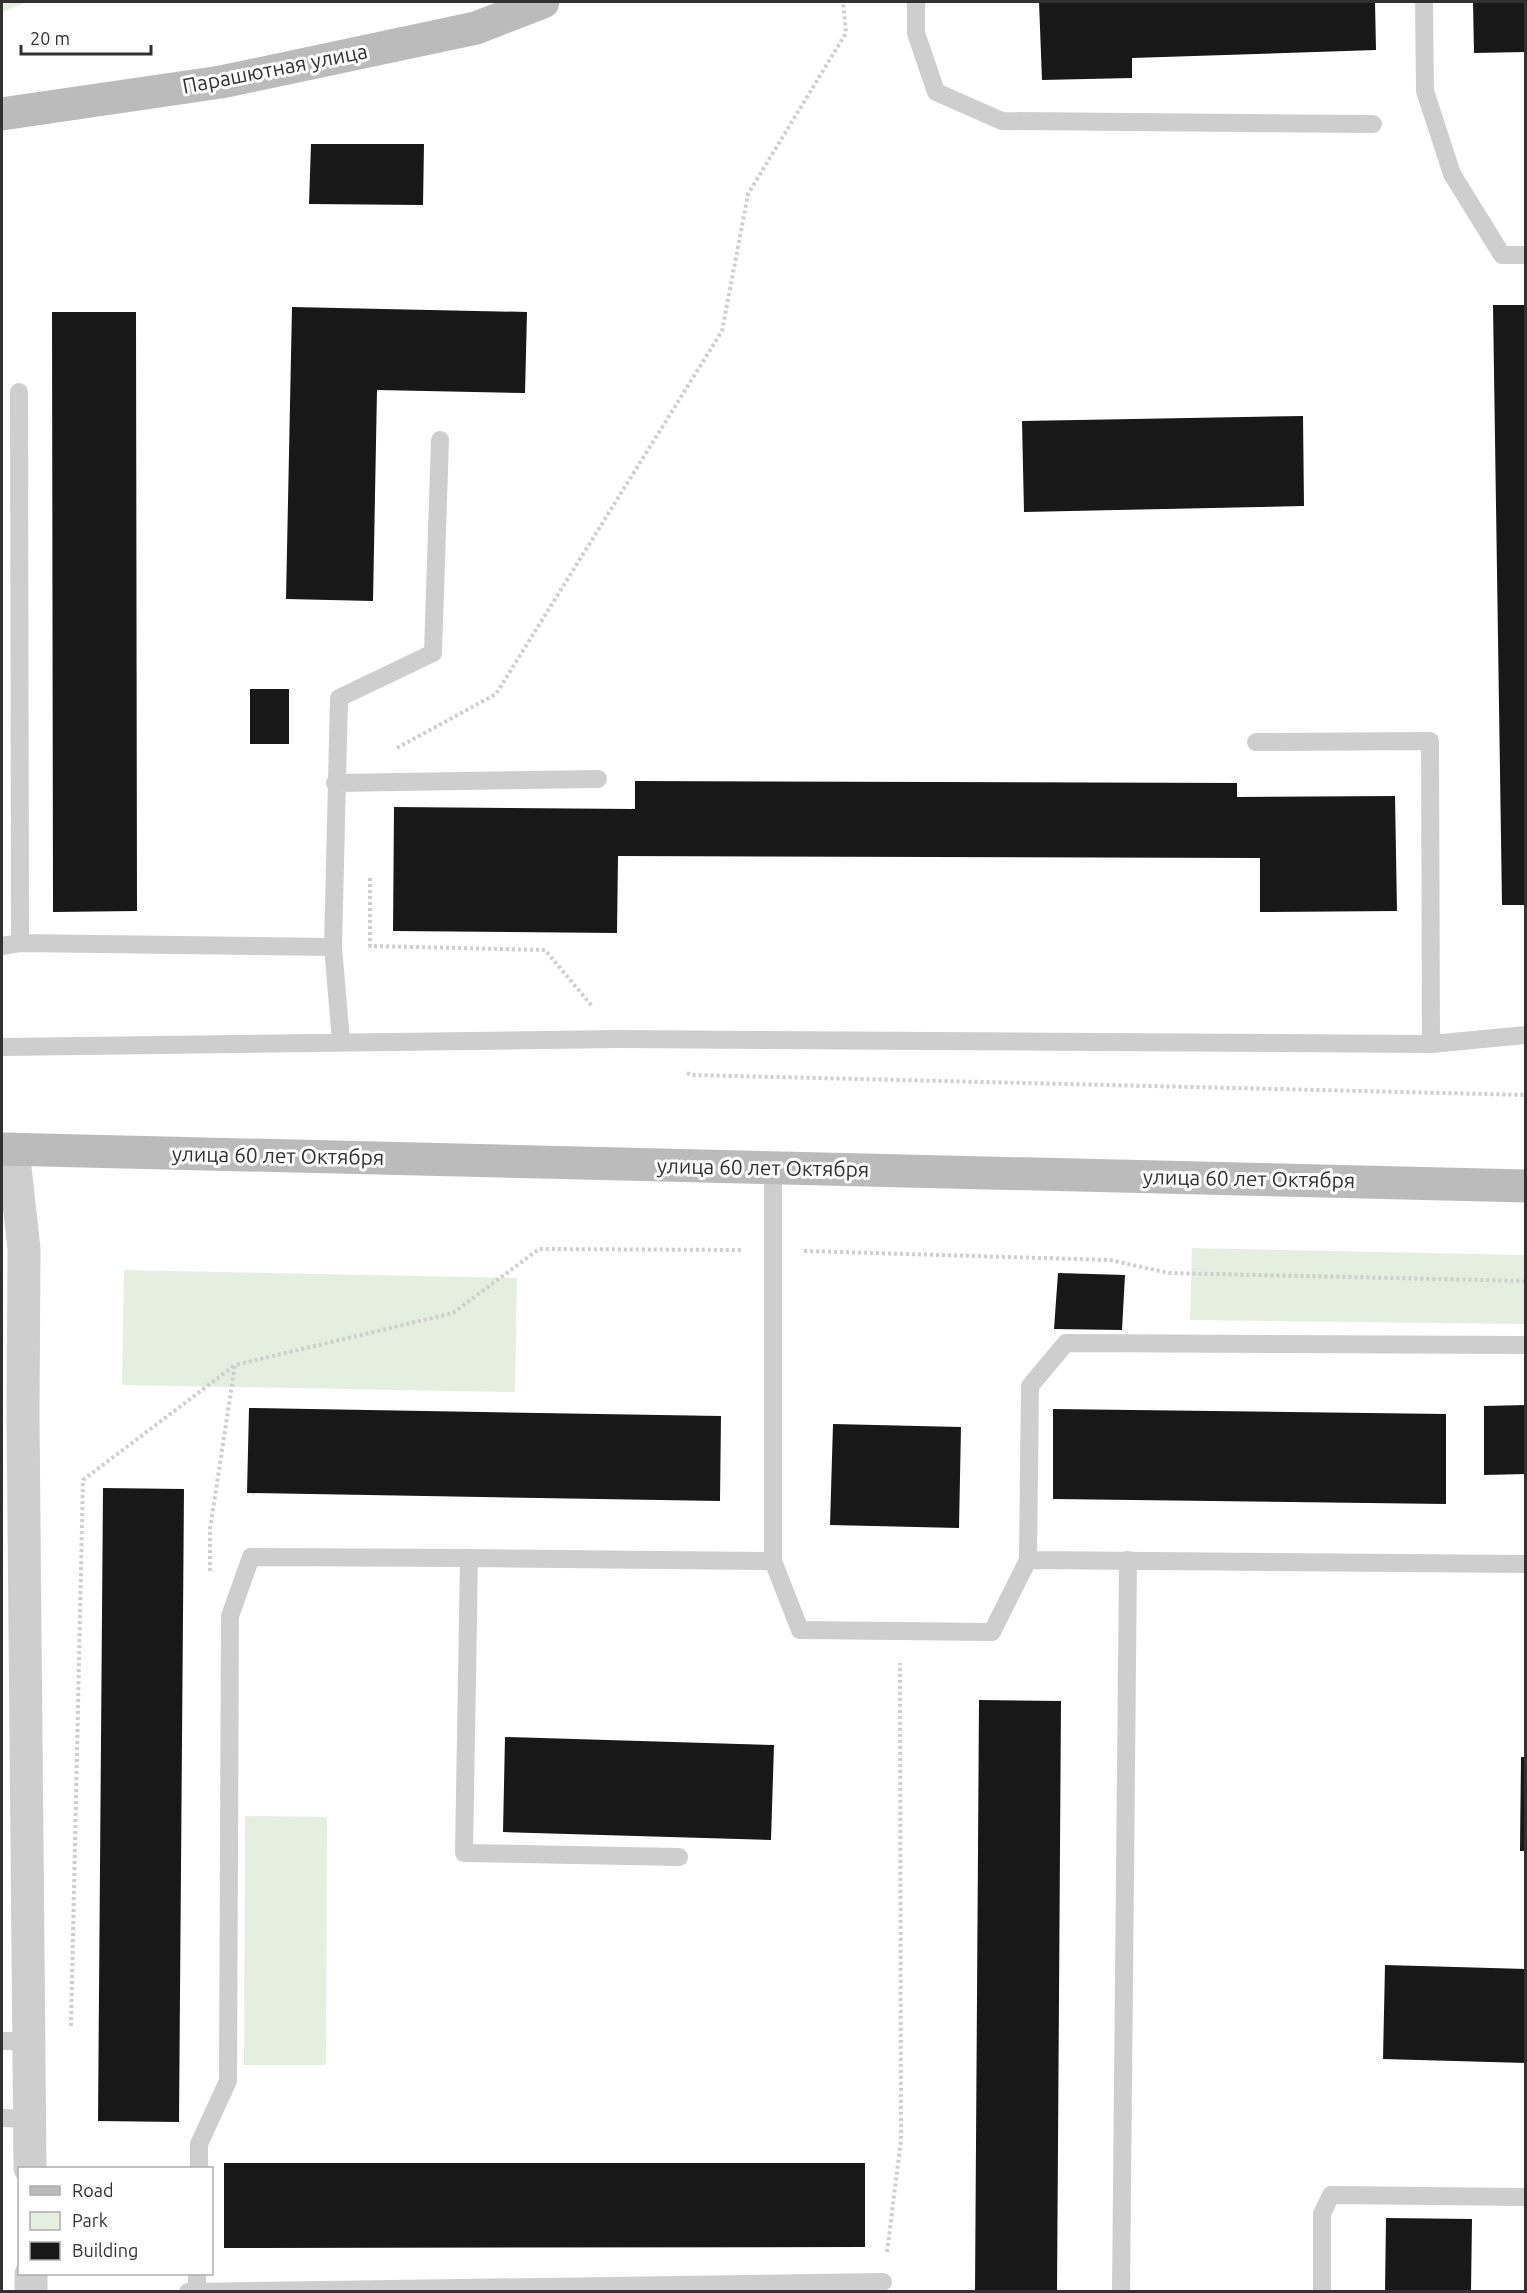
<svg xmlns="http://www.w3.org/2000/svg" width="1527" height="2293" font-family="Ubuntu,sans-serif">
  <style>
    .green { fill: #e5efdf }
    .building { fill: #181818 }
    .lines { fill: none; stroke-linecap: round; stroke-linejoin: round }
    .path { stroke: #cecece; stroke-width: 4; stroke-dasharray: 3 3; stroke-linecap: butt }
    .service { stroke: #cecece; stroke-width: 18 }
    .minor { stroke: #cecece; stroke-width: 33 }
    .secondary { stroke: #bbb; stroke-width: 33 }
    .labels { text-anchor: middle; stroke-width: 6; stroke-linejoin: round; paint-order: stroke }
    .street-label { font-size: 21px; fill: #313131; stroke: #fff }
  </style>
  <rect width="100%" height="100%" fill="#fff"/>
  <path class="green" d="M2,2H27L2,12Z
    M1192,1248L1525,1255V1324L1190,1320Z
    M124,1270L517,1278L515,1392L122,1385Z
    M245,1816L327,1817L326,2065H244Z"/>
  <path class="building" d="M1039,2H1375L1376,50L1132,58V78L1042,80Z
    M1473,2H1526V52L1474,53Z
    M311,144H424L423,205L309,204Z
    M1493,305H1526V905H1502Z
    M292,307L527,312L525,393L377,390L373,601L286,599Z
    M52,312H136L137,911L53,912Z
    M1303,416L1304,506L1024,512L1022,421Z
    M250,689H289V744H250Z
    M635,781L1237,783V797L1395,796L1397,911L1260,912V858L618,856L617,933L393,931L394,807L635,809Z
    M1058,1273L1125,1275L1122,1330L1054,1329Z
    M1526,1405V1474L1484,1475V1406Z
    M249,1408L721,1416L720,1501L247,1493Z
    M1053,1409L1446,1414V1504L1053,1499Z
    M833,1424L961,1427L959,1528L830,1525Z
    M103,1488L184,1489L179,2122L98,2121Z
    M979,1700L1061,1701L1057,2292H975Z
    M505,1737L774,1745L771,1840L503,1832Z
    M1521,1757H1526V1851H1520Z
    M1385,1965L1526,1969V2063L1383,2059Z
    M224,2163H865V2247L224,2248Z
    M1386,2218L1472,2219L1471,2292H1385Z"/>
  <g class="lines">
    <path class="path" d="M397,748L496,694L722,331L748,194L846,33L843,2
      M370,878V946L545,950L592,1006
      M687,1073L692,1075L1526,1095
      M804,1251L1110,1260L1169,1273L1526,1281
      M210,1571V1529L235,1365L453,1313L539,1249L742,1250
      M71,2026L83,1480L235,1365
      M887,2252L901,2140L900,1663"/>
    <path class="service" d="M916,2V33L936,92L1002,121L1373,124
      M1424,2L1425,91L1452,174L1502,255H1526
      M19,392L20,943
      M1256,742L1430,741L1431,1044
      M335,783L598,779
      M2,946L20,943L333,947
      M341,1041L333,947L339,698L433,653L440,440
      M2,1047L618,1039L1431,1044L1526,1035
      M773,1168V1561L800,1630L992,1632L1028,1560
      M1526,1345L1066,1343L1030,1386L1028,1560L1526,1564
      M679,1857L464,1853L469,1558L773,1561
      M2,2041H29
      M2,2118L29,2119
      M199,2168V2144L228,2081L230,1616L251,1557L469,1558
      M188,2292L883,2282
      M197,2292V2274
      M1121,2292L1128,1560
      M1322,2292V2214L1331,2195L1526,2197"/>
    <path class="minor" d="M13,1149L24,1249L23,1414L30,2168
      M31,2274V2292"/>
    <path class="secondary" d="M2,114L221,82L476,28L543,2
      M2,1149L1526,1186"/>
  </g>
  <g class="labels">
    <g class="street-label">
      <text transform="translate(275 69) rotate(-11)" y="7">Парашютная улица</text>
      <text transform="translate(278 1156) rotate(1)" y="7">улица 60 лет Октября</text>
      <text transform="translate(763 1168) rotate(1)" y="7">улица 60 лет Октября</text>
      <text transform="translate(1249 1179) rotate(1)" y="7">улица 60 лет Октября</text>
    </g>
  </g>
  <rect width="1527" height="2293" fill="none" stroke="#313131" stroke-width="6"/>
  <rect x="18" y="2167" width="195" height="108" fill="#ffffff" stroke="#adadad" stroke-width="1.5"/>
  <rect x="30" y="2186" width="30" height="9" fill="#bbbbbb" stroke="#adadad" stroke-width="1.5"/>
  <text x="72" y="2197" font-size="18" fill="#313131">Road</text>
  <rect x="30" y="2212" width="30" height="18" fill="#e5efdf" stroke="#adadad" stroke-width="1.5"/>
  <text x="72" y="2227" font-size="18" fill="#313131">Park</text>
  <rect x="30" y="2242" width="30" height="18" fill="#181818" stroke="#adadad" stroke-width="1.5"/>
  <text x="72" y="2257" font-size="18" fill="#313131">Building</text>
  <path d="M21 45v9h130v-9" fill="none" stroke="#313131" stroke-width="3"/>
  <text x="30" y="45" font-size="18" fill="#313131" stroke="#ffffff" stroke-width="4.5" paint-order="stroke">20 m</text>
</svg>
